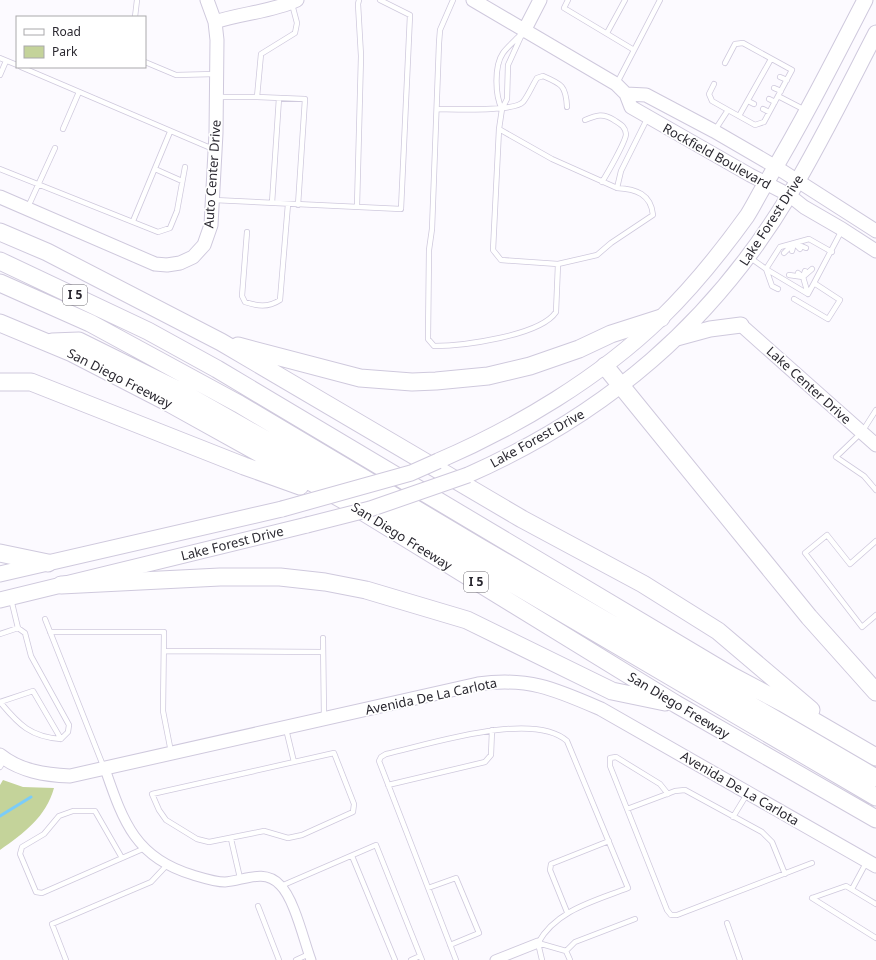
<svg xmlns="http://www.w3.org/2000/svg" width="876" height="960" font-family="'Noto Sans',sans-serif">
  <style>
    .green { fill: #c4d39a }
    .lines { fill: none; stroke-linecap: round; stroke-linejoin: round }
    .stream { stroke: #7bccf8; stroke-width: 3 }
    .lane-casing { stroke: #cfc9dd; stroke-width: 6 }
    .street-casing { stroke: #cfc9dd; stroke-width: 11 }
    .secondary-casing { stroke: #cfc9dd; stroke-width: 15 }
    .primary-casing { stroke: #cfc9dd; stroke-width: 17 }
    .highway-casing { stroke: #cfc9dd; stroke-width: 19 }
    .lane { stroke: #fff; stroke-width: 4.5 }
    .street { stroke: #fff; stroke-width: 9 }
    .secondary { stroke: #fff; stroke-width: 13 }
    .primary { stroke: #fff; stroke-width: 15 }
    .highway { stroke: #fff; stroke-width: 17 }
    .primary-bridge-casing { stroke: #cfc9dd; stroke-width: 17; stroke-linecap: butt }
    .primary-bridge { stroke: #fff; stroke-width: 15 }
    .labels { text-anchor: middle; stroke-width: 3.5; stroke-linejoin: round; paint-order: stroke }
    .shield { fill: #fff; stroke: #6a686e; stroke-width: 1 }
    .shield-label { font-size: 12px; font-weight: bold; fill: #2a2830 }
    .street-label { font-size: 13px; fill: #2a2830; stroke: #fff }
  </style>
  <rect width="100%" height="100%" fill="#fcfaff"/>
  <path class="green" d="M3,780L23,787L54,788C46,817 24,833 0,850V785Z"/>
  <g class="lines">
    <path class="stream" d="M0,816L31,797"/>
    <defs>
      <path id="lane" d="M453,0L440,30L439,43L432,229L429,250L428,339L434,346C462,346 540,336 556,312L558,264L501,260L493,250L499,129L502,109L507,99L508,65L523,32
        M568,0L564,8L634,50
        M292,4L297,23L295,33L261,54L257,97L305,99L298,205
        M135,17L137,0
        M607,33L625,0
        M0,58L17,65
        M145,62L176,75L215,74
        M725,63L735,44L743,43L792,70L778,96
        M21,67L213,149
        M0,75L6,61
        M780,77L787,80
        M617,83L660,0
        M714,84L709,94L712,101L728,110
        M774,88L781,91
        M218,97H257
        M769,99L775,102
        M748,101L754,104
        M437,109C453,109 514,112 523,102C528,96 532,86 537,78L543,76C562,84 566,86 567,107
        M502,109C495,96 494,66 503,53C507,47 515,41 520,35
        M763,109L769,112
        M739,116L771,59
        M585,120C597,115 603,113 614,120C620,124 625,126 626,134C626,141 607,174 602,182
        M63,129L79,92
        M499,129L552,159L617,188L621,171L648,117
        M715,130L728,110L755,125L764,122L778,96L805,110
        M0,169L158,232L170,228L177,211L185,167
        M155,169L182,181
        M214,200L401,209L410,15L380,0
        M272,203L279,98
        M357,206L361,56L358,4L359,0
        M28,207L55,148
        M133,221L170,132
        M247,232L242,296L245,302C257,306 268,308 280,300L288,204
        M792,251L794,243L800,249
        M784,253L794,243L806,248
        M749,257L766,269L772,286L778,289
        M558,264L597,255L611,243L653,215C651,194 636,189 617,188
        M798,273L803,277L805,271
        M789,275L803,277L808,294
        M804,276L812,269
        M814,283L808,294L766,269L780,247L809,239L832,252
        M794,299L828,319L840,300L814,283L842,230
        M876,410L862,432L836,457L864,476L876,490
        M876,541L850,564L827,535L805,553L862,627L876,615
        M45,619L104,768
        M50,632H164L163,711L171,752
        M0,634L18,628
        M323,638L324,717
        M164,651L323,652
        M0,702C19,725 31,737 61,739L68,732L69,725L31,656L25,633L18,628L11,599
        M0,702L33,691L61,739
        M286,729L294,762
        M334,753L354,804L353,812L302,835L288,838L264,831L209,842L197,839L166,820L159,810L152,794Z
        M0,767L5,759
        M388,785L485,762L491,755L492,730
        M668,794L660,784L616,757L610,758V766L667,910L671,915H677L812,863
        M627,809L675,791L685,790L762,832L772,842L785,874
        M733,817L747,794
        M231,839L240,878
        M352,856L395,960
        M122,858L95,811H73L59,816L44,834L22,847L20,854L36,892L42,893L145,848
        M281,886L376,845L422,960
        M428,888L456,878L479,933L450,945
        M852,889L866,863
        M812,898L876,938
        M812,898L846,886L876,904
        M258,906L279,960
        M567,912L550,870L551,864L609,841
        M727,923L740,960
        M538,943L566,951L570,960
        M566,951L575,942L635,919
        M66,960L52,924L151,882L167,865
        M296,960L309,954
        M411,960L420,956
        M456,960L379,761L381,757L386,754C427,745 533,710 567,741L628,888C595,901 556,910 538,943L542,960"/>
      <path id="street" d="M105,769C123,821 135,858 193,875C203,878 215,882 225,882C243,881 264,868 280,885C294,898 304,941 311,960
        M495,960L538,943"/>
      <path id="secondary" d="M473,0L616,84L626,94L631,107L750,175L789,195L804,207L842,229L876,251
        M215,22C242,13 271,12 297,0
        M524,31L540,0
        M626,94L646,95L714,131L776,167L876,231
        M0,197L155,264L167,265L180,263L193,257L204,245L211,225L216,133L217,40L215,22L207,0
        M741,325L876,445
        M0,755C20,771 45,775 70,776L478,684C529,677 555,689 601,709L876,866"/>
      <path id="primary" d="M677,338L710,329L741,325
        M438,461C517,427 599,378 661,318C693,287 721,252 747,216C754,205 759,194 766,183C802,123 833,62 865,0
        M468,475C606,414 712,324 790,194C821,142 848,87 876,33
        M0,574L282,509
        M0,600L307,525"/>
      <path id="highway" d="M0,232L47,252L221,342L522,519L643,584L718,631L811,710
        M0,261L148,331L217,369L732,676L783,703L876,757
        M0,283L90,323L239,404L476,545L876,778
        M0,323L72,353L169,403L347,502L676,704L876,819
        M52,342L79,341L178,390L291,454L876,797
        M238,346L360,378L412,382L436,381L488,376L530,366L579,349L611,334L661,318
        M605,366L809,617L876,692
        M0,382H31L244,466L300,486
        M0,553L48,563
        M61,585L220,577H280L325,582L366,590L467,620L612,691L665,702"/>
    </defs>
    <use href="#lane" class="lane-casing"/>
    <use href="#street" class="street-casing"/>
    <use href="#secondary" class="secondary-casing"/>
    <use href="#primary" class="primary-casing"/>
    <use href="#highway" class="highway-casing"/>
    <use href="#lane" class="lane"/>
    <use href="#street" class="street"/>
    <use href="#secondary" class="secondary"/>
    <use href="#primary" class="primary"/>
    <use href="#highway" class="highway"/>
    <defs>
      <path id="primary-bridge" d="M282,509L411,473L438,461
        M307,525L370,509L468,475"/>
    </defs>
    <use href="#primary-bridge" class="primary-bridge-casing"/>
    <use href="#primary-bridge" class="primary-bridge"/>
  </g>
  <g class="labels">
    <g class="shield">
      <rect x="63" y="285" width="24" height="20" rx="3"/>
      <rect x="464" y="572" width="24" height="20" rx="3"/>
    </g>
    <g class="shield-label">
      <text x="75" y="299">I 5</text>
      <text x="476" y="586">I 5</text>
    </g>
    <g class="street-label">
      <text transform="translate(717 156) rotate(29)" y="5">Rockfield Boulevard</text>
      <text transform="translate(212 174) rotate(-86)" y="5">Auto Center Drive</text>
      <text transform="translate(771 220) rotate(-57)" y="5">Lake Forest Drive</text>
      <text transform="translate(120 378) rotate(27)" y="5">San Diego Freeway</text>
      <text transform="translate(809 385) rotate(42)" y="5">Lake Center Drive</text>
      <text transform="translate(537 438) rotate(-29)" y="5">Lake Forest Drive</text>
      <text transform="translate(402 536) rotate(32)" y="5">San Diego Freeway</text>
      <text transform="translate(232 543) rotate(-14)" y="5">Lake Forest Drive</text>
      <text transform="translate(431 696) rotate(-12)" y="5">Avenida De La Carlota</text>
      <text transform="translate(679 705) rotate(31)" y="5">San Diego Freeway</text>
      <text transform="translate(740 788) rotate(30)" y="5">Avenida De La Carlota</text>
    </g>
  </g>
  <rect x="16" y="16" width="130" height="52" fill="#ffffff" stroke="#aaa9ac"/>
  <rect x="24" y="29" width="20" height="6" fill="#ffffff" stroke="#aaa9ac"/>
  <text x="52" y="36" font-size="12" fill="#2a2830">Road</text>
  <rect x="24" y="46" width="20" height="12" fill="#c4d39a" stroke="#aaa9ac"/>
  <text x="52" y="56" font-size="12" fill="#2a2830">Park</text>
</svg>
